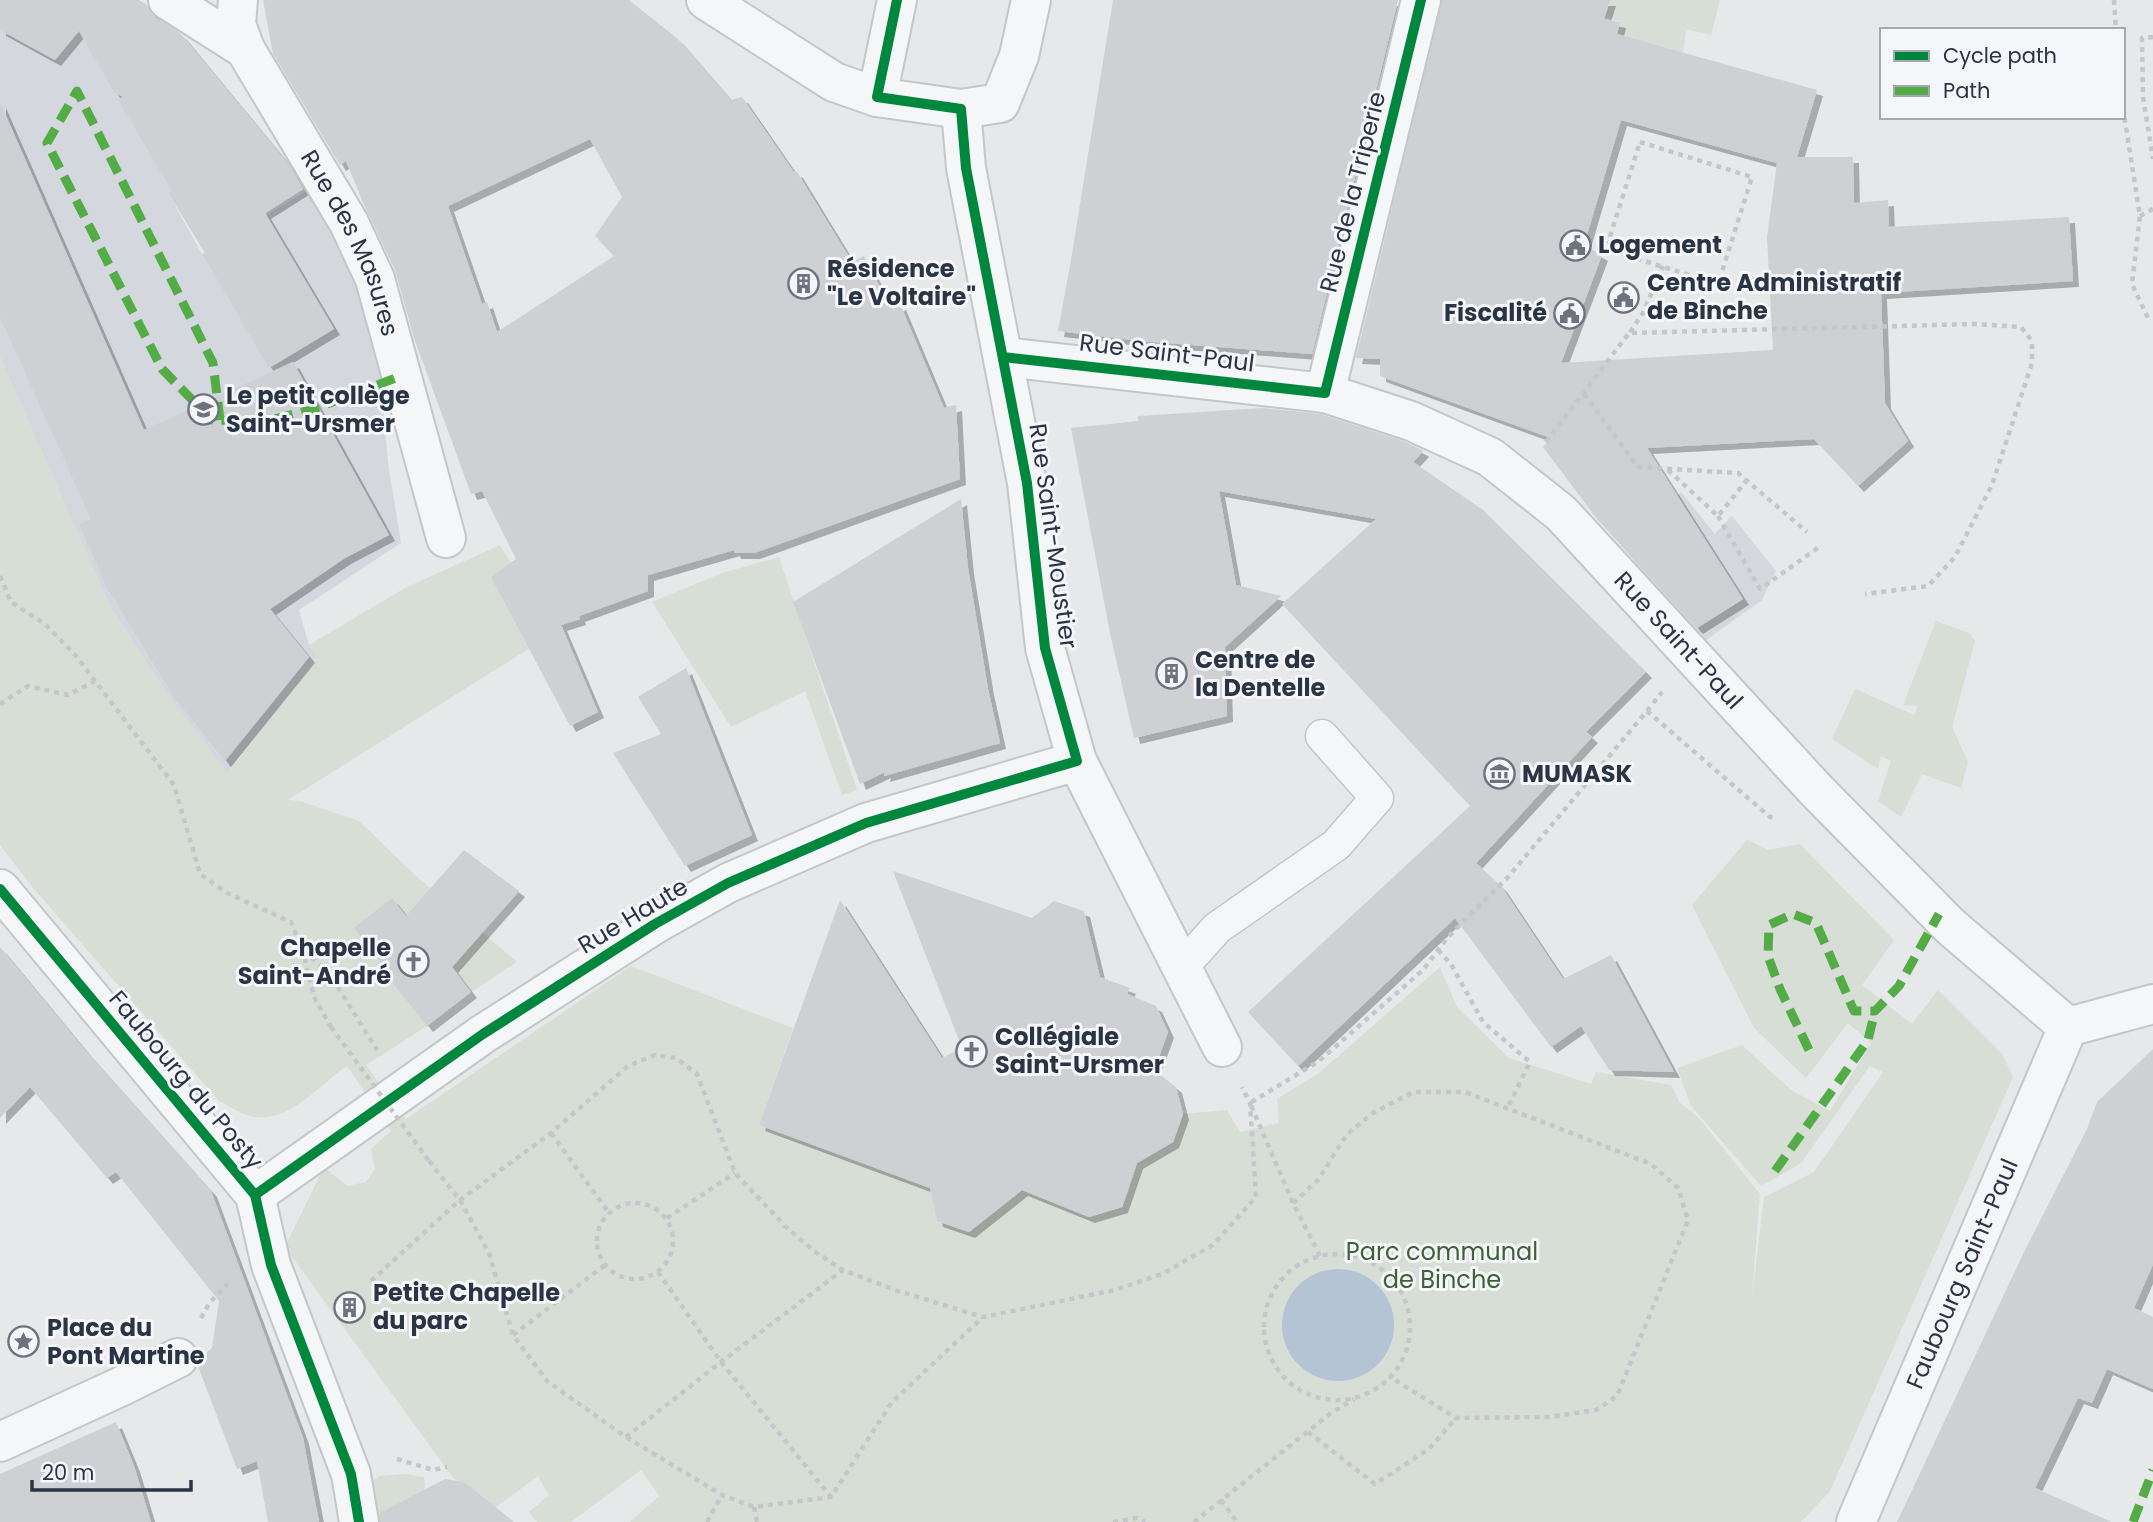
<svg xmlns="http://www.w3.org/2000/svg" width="2153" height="1522" font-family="Poppins,sans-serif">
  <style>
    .built { fill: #d4d7dd }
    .green { fill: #d6ded6 }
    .water { fill: #b4c4d5 }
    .building { fill: #ced0d3; fill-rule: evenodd; filter: url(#shadow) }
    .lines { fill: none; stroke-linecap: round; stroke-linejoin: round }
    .service-casing { stroke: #c4c6c8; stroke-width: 35 }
    .minor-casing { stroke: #c4c6c8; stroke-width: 42 }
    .path { stroke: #c5c6ca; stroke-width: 4.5; stroke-dasharray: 5 5; stroke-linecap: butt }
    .service { stroke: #f5f6f7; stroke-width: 32 }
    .minor { stroke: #f5f6f7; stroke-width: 38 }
    .path-bridge { stroke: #c5c6ca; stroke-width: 4.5; stroke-dasharray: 5 5; stroke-linecap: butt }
    .quiet { stroke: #54ac47; stroke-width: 9; stroke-dasharray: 18 9; stroke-linecap: butt }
    .cycleway-casing { stroke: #f4f6f9; stroke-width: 15 }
    .cycleway { stroke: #00873e; stroke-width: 10 }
    .labels { text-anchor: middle; stroke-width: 6; stroke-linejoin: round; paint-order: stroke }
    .street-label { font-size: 24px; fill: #2b3445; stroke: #f4f6f9 }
    .poi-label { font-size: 24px; font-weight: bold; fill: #2b3445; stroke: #f4f6f9; text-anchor: start }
    .park-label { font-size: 24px; fill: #3f6138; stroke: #f4f6f9 }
  </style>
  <defs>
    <filter id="shadow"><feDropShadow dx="6" dy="6" stdDeviation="0" flood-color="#0004"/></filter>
  </defs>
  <rect width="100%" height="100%" fill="#e6e8ea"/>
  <path class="built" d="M0,0H139L168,20L188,44L198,160L168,193L202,254L308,190L361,279L379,356L388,463L401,543L299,610L309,645L317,658L227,773L165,691L109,604L0,357Z
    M1681,492L1715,534L1732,516L1776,571L1762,600L1702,643L1621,545Z"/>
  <path class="green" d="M1610,0H1720L1711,35L1686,29L1683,53L1614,47L1620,21L1605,17Z
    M0,357L109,604L165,691L227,773L317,659L309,645L405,588L500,545L552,634L288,800L300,801L359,821L416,876L517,962L471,992L427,1026L366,1065L406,1119L631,966L793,1028L759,1125L930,1188L937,1221L969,1232L1007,1184L1089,1217L1123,1207L1134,1175L1121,1159L1123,1155L1149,1156L1173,1142L1183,1114L1227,1110L1240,1132L1279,1123L1277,1099L1319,1073L1440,967L1457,1007L1509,1058L1591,1084L1596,1072L1671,1085L1680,1103L1698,1117L1760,1194L1752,1297L1764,1197L1814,1172L1883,1072L1870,1066L1801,1163L1761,1186L1691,1106L1677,1068L1742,1045L1791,1090L1830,1111L1871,1043L1848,1023L1806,1078L1754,1028L1692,905L1747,840L1769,850L1800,844L1894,940L1862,985L1912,1024L1938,990L2002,1054L2013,1077L1830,1491L1801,1522H630L659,1496L641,1470L571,1522H537L529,1512L549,1495L538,1476L492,1510L464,1483L454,1479L285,1247L324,1167L347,1186L366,1182L375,1169L371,1149L391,1131L347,1066C320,1084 290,1123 254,1117C243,1115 229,1106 219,1101L34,889L0,845Z
    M779,557L857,790L842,795L805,691L731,727L652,602L722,573Z
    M1936,621L1969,633L1975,641L1952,727L1968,762L1961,788L1922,774L1901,817L1878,801L1891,761L1881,756L1878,769L1832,739L1855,689L1914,715L1918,706L1903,705Z
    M404,1474L424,1477L425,1488L418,1499V1522H376L369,1483L380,1476Z"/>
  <path class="water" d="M1282 1325a56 56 0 1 1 112 0a56 56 0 1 1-112 0Z"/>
  <path class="building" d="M0,0H139L148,6L156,18L181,34L290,166L303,189L265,213L334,329L269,368L203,255L205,253L168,193L171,190L118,99L123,97L114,92L79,31L55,60L0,30Z
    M263,0H629L678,39L731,100L742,97L793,171L797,172L852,262L864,256L891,309L900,304L944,408L956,405L960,479L754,553H735L734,550L648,575V591L579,616L580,619L561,625L598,712L570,726L491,577L516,559L482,491L471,494L414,338L395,270L364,205L346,161L340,165L273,54ZM590,139L622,197L595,236L614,256L497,332L487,302L482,304L448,206Z
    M1113,0H1398L1312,354L1140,341L1058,331L1071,260Z
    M1442,0H1610L1604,19L1620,22L1617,34L1817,90L1797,157H1853L1854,203L1888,200L1889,227L2069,217L2073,281L1881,293L1885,403L1908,441L1858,486L1814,439L1647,448L1743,599L1697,628L1597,519L1543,447L1551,438L1380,376V359L1356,358ZM1621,120L1777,163L1767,237L1773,350L1561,363L1602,255L1584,245Z
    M0,102L144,430L293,362L389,535L345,558L270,609L309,657L225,761L174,697L107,588L79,524L91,519L0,317Z
    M1262,408L1320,414L1403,441L1422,450L1423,451L1413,462L1483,510L1646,672L1586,732L1592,737L1476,863L1501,886L1563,979L1611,955L1674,1072L1609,1070L1581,1026L1551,1047L1455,918L1298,1066L1248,1012L1470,806L1282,604L1376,519L1219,491L1236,585L1281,596L1225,647L1227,716L1134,738L1110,633L1071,428L1138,421V416Z
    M961,499L968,568L988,689L1000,743L884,776L885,772L860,784L793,602Z
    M686,668L752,835L685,866L613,753L661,734L638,697Z
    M464,850L519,891L452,967L471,992L427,1026L377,963L380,961L354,928L392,898L406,916Z
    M893,871L1032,918L1054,901L1084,911L1100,977L1130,988L1127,994L1156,1006L1168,1032L1154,1070L1176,1087L1183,1114L1173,1142L1137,1163L1122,1207L1089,1217L1022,1190L969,1232L937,1221L930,1188L759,1125L840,900L942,1058L962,1048Z
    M0,947L86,1051L211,1191L303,1438L319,1522H268L257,1461L237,1469L198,1366L200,1358L212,1348L219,1301L116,1172L107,1178L30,1087L0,1118Z
    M2153,1049V1264L2134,1308L2153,1317V1389L2107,1369L2092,1403L2078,1398L2035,1488L2112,1522H1897L2024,1252L2087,1129L2097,1102Z
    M116,1422L134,1466L151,1522H0V1474Z
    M445,1479L464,1482L514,1522H380V1513Z"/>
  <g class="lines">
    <defs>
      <path id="service" d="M1182,967L1217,928L1336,845L1377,798L1322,736"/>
      <g id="minor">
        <path id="s1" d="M168,0L245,49L349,223L375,279L446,538"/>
        <path d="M238,0L236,24L245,49"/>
        <path d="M706,0L834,82L877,97L961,109L1000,103L1019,56L1031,0"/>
        <path d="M877,97L897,0"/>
        <path d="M961,109L966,168L1027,483L1045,648L1077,761L1222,1047"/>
        <path id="s2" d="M1003,357L1325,393L1411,421L1490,457L1561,513L1815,789L1950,926L2068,1027"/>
        <path d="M1325,393L1421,0"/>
        <path d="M0,889L255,1195L271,1265L351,1474L359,1522"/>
        <path d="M2068,1027L2153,1004"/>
        <path d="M255,1195L483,1034L655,924L728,883L866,823L1077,761"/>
        <path d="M0,1442L122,1386L178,1358"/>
        <path id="s3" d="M1856,1522L2068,1027"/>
      </g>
    </defs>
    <use href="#service" class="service-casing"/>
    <use href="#minor" class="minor-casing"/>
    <path class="path" d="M2114,0L2116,30
      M2153,37L2142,38L2143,97L2153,159
      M2123,108L2140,216L2132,284L2148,318
      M1640,142L1752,177L1718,284L1606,249Z
      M2140,216L2153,209
      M1630,332L1643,313L1663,266
      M1584,394L1638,467L1738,473L1807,532
      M1546,442L1629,333L1975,324L2021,327L2032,341V363L1992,485L1955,557L1928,586L1865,594
      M1668,470L1718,516L1747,480
      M1718,516L1760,589L1822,545
      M0,576L11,602L45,624L76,656L174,785L200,874L227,893L291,922L303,951L314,997L331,1027
      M0,704L28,686L68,695L95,681
      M1647,711L1662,692
      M1438,950L1451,964L1483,1022L1530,1062L1507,1109
      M304,951L329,973L377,1050
      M551,1133L609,1213
      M429,1161L460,1200L489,1253L513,1335L547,1381L626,1437L722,1495L754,1507L831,1497L892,1402L983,1317
      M1293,1203L1318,1180L1347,1134L1373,1113L1413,1092H1465L1651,1164L1678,1188L1688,1220L1617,1396L1596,1410L1550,1417L1456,1418L1390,1377
      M597 1241a38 38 0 1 1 76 0a38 38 0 1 1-76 0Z
      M667,1218L735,1173
      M1264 1327a73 73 0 1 1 146 0a73 73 0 1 1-146 0Z
      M1320,1256L1293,1203L1250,1103L1319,1061L1423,970L1447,938L1509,876L1647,711L1770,817L1777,819
      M658,1272L721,1362L831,1497
      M371,1281L460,1200L551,1133L628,1066L655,1055L676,1058L697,1074L735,1173L786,1227L814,1251L843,1270L895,1290L983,1317L1115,1290L1162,1274L1213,1245L1256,1197L1250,1103L1242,1087
      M201,1318L210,1302L228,1284
      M513,1335L605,1265
      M1308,1432L1375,1484L1429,1449L1456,1418
      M626,1437L721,1362L843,1270
      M397,1459L433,1470L447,1467
      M1221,1500L1237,1522
      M754,1507L757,1522
      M707,1522L722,1495
      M1113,1522L1137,1518L1145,1522
      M1194,1522L1331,1413L1354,1399"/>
    <use href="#service" class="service"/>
    <use href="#minor" class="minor"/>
    <path class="path-bridge" d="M331,1027L429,1161"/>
    <path class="quiet" d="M220,420L213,363L77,91L47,143L162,369L212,420L267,421L314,409L401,376
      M1809,1050L1780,989L1768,956L1769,925L1793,914L1816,923L1854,1011H1875L1899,986L1939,914
      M1775,1171L1868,1040L1875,1011
      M2133,1522L2153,1470"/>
    <defs>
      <path id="cycleway" d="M1003,357L1325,393L1421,0
        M0,889L255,1195L271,1265L351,1474L359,1522
        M255,1195L483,1034L655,924L728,883L866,823L1077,761L1045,648L1027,483L966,168L961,109L877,97L897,0"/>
    </defs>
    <use href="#cycleway" class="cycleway-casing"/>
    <use href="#cycleway" class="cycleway"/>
  </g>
  <defs>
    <symbol id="civic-ring" viewBox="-11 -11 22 22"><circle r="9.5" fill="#f4f6f9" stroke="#6c737f" stroke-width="1.5"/><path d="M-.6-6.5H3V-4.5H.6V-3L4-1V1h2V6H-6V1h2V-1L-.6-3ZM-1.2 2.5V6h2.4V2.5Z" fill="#6c737f"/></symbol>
    <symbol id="building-ring" viewBox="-11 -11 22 22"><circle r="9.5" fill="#f4f6f9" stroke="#6c737f" stroke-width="1.5"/><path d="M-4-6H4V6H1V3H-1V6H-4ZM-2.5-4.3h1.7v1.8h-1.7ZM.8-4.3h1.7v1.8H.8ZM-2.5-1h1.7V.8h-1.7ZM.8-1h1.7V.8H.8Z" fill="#6c737f"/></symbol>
    <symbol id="school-ring" viewBox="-11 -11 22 22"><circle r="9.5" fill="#f4f6f9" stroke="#6c737f" stroke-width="1.5"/><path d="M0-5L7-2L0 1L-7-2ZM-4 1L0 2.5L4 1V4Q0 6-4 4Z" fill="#6c737f"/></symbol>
    <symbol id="museum-ring" viewBox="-11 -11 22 22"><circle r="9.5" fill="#f4f6f9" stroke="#6c737f" stroke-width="1.5"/><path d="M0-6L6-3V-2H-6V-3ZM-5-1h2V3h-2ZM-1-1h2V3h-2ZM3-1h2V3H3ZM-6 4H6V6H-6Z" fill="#6c737f"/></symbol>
    <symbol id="church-ring" viewBox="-11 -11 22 22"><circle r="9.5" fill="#f4f6f9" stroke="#6c737f" stroke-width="1.5"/><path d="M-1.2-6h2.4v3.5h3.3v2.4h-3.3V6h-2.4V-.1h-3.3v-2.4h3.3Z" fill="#6c737f"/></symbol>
    <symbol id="sight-ring" viewBox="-11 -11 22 22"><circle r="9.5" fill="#f4f6f9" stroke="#6c737f" stroke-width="1.5"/><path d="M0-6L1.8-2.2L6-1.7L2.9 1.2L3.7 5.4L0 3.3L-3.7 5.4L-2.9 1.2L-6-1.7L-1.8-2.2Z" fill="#6c737f"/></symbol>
  </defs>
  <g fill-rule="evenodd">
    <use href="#civic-ring" x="1558" y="228" width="35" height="35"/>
    <use href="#building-ring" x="786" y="266" width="35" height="35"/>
    <use href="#civic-ring" x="1606" y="280" width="35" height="35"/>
    <use href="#civic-ring" x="1552" y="296" width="35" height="35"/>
    <use href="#school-ring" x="186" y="392" width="35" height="35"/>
    <use href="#building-ring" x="1154" y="656" width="35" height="35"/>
    <use href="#museum-ring" x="1482" y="756" width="35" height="35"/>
    <use href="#church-ring" x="396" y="944" width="35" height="35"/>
    <use href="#church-ring" x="954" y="1034" width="35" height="35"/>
    <use href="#building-ring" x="332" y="1290" width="35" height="35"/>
    <use href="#sight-ring" x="6" y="1324" width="35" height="35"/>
  </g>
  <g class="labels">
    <g class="street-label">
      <text transform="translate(1353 192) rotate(-76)" y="8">Rue de la Triperie</text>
      <text dy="8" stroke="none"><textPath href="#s1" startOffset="313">Rue des Masures</textPath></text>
      <text transform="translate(1167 353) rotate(7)" y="8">Rue Saint-Paul</text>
      <text transform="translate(1053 536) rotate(82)" y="8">Rue Saint-Moustier</text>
      <text dy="8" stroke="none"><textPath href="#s2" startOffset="765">Rue Saint-Paul</textPath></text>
      <text transform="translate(633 916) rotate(-31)" y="8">Rue Haute</text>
      <text transform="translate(186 1080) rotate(50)" y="8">Faubourg du Posty</text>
      <text dy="8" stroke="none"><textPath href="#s3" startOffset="270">Faubourg Saint-Paul</textPath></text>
    </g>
    <g class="poi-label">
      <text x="1598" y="253">Logement</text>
      <text x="827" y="277">Résidence<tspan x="827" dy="28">"Le Voltaire"</tspan></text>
      <text x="1647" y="291">Centre Administratif<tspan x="1647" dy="28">de Binche</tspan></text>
      <text x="1547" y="321" text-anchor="end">Fiscalité</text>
      <text x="226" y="404">Le petit collège<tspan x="226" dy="28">Saint-Ursmer</tspan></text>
      <text x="1195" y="668">Centre de<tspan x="1195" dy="28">la Dentelle</tspan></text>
      <text x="1522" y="782">MUMASK</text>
      <text x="391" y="956" text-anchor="end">Chapelle<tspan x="391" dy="28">Saint-André</tspan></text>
      <text x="995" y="1045">Collégiale<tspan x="995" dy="28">Saint-Ursmer</tspan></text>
      <text x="373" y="1301">Petite Chapelle<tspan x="373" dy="28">du parc</tspan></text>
      <text x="47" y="1336">Place du<tspan x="47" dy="28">Pont Martine</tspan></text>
    </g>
    <g class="park-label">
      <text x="1442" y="1260">Parc communal<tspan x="1442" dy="28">de Binche</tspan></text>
    </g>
  </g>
  <rect x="1880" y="28" width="245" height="91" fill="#f4f6f9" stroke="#a4a8b1" stroke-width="2"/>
  <rect x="1894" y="51" width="35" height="10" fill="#00873e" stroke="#a4a8b1" stroke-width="2"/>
  <text x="1943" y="63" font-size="21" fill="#2b3445">Cycle path</text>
  <rect x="1894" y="86" width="35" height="10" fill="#54ac47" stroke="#a4a8b1" stroke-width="2"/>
  <text x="1943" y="98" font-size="21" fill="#2b3445">Path</text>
  <path d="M32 1480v10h159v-10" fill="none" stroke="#2b3445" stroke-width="3.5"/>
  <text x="42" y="1480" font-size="21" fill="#2b3445" stroke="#f4f6f9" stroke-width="5" paint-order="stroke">20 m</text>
</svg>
